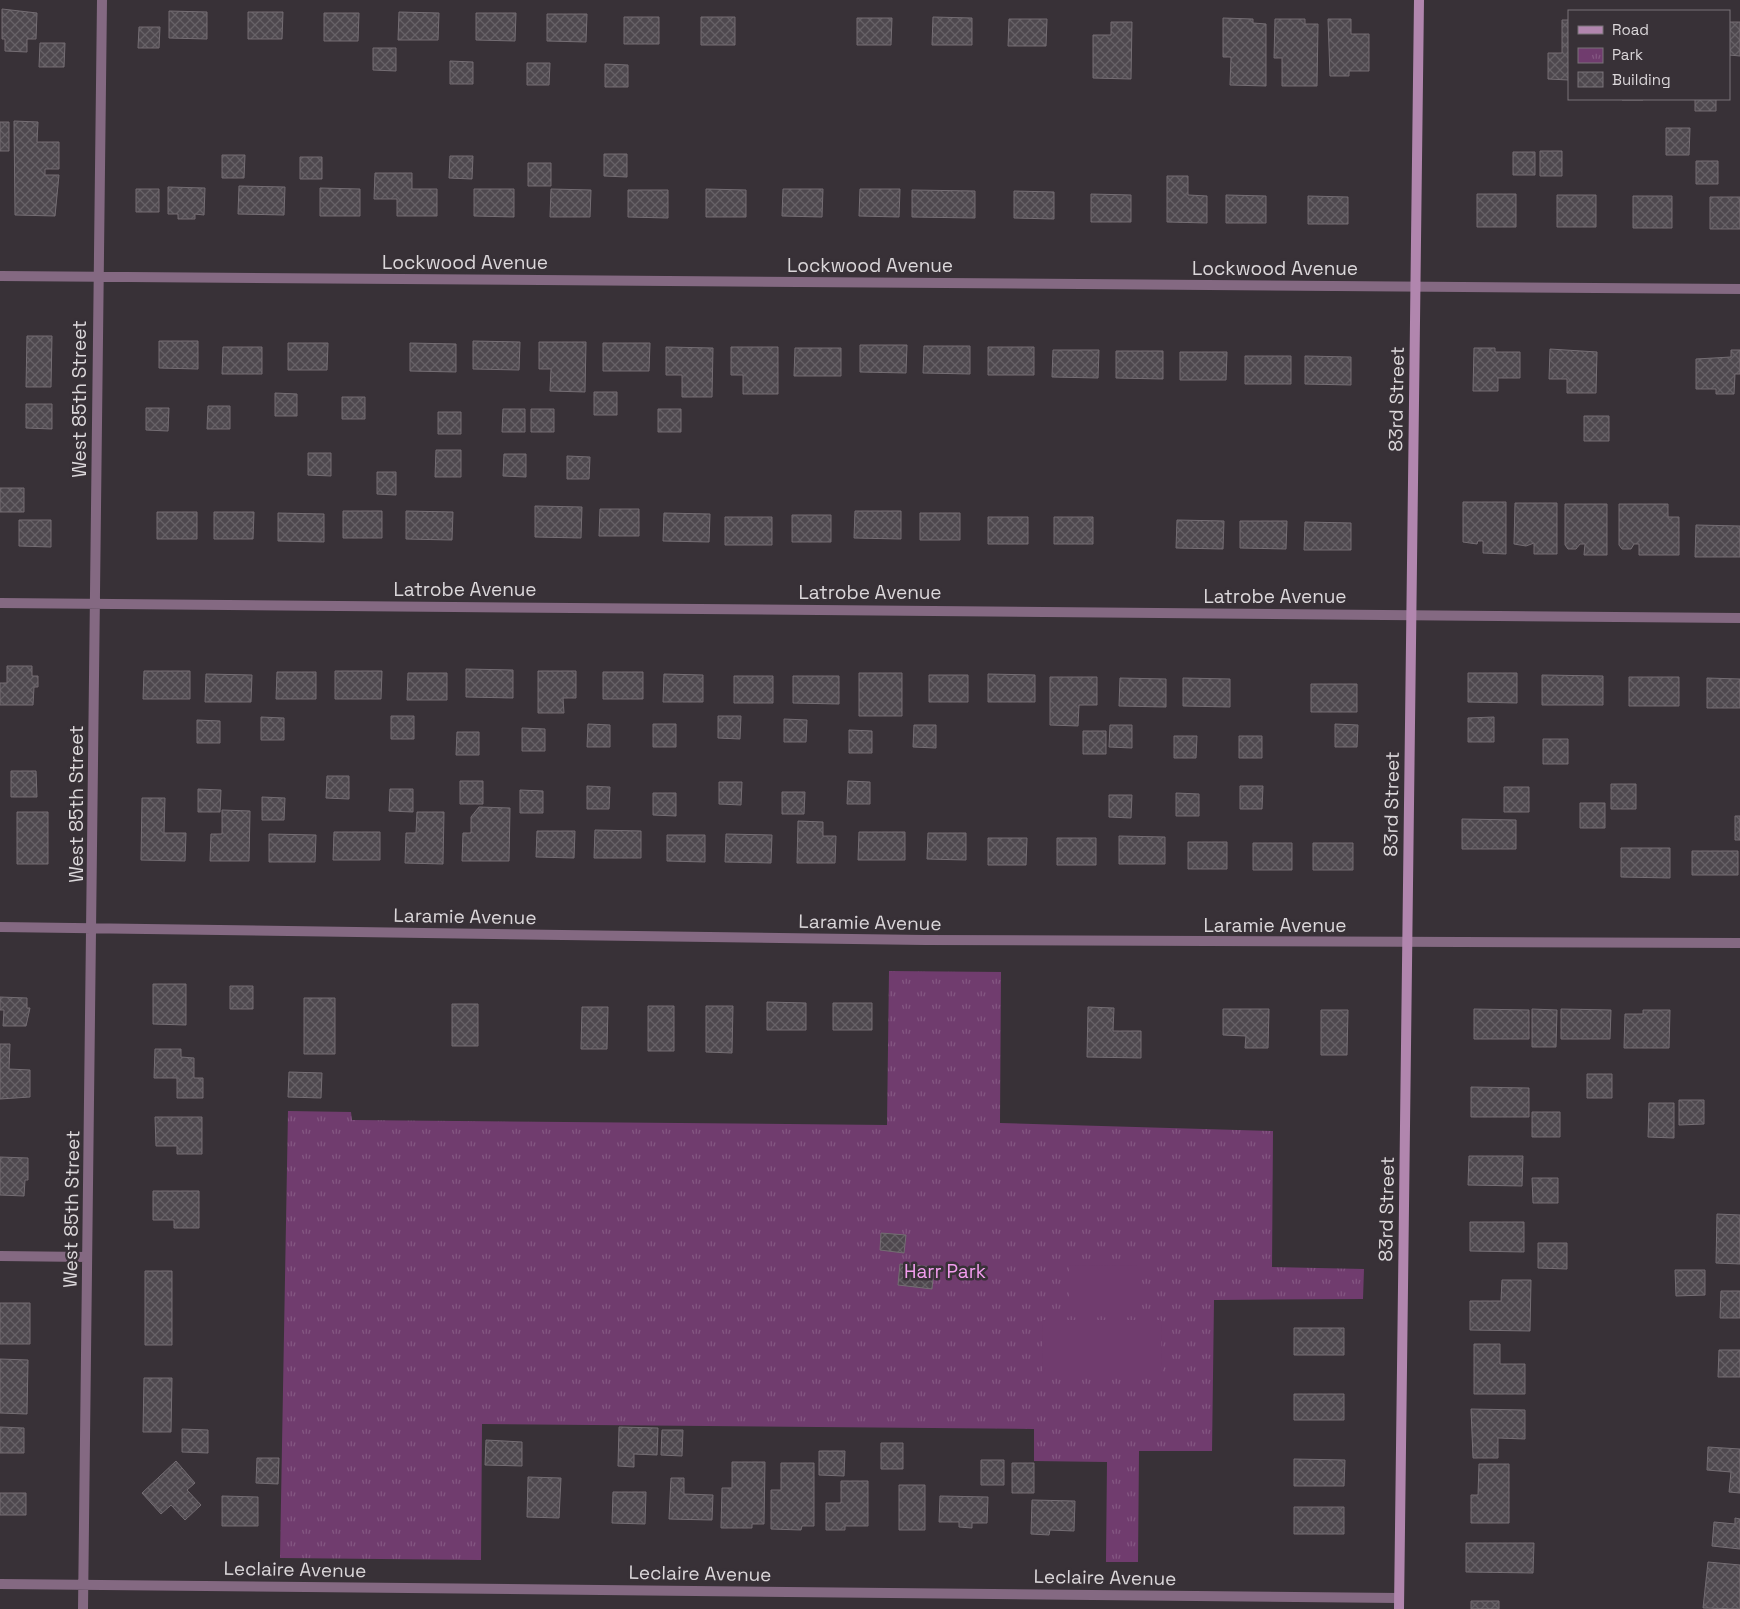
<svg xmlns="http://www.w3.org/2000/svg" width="1740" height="1609" font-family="'Space Grotesk',sans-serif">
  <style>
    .park { fill: url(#park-tufts) }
    .pitch { fill: #703c6e }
    .building { fill: url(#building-cross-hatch); stroke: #746d73 }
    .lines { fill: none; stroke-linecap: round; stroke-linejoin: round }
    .street { stroke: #846982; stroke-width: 10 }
    .secondary { stroke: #b186ae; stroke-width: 10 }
    .labels { text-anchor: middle; stroke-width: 5; stroke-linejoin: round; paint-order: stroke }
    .street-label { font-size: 19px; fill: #dbd7da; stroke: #383137 }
    .park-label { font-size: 19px; fill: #f29dee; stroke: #383137 }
  </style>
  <defs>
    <pattern id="park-tufts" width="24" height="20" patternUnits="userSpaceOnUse" patternTransform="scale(1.25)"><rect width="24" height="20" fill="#703c6e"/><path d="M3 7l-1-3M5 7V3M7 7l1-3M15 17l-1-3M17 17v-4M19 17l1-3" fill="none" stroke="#845782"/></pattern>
    <pattern id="building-cross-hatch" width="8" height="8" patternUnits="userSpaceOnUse" patternTransform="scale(1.25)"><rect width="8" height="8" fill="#4e484e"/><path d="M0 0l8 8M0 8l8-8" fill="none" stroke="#676267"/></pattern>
  </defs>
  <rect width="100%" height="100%" fill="#383137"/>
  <path class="park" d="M889,971L1001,972L1000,1123L1273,1131L1272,1267L1364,1269L1363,1299L1214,1300L1212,1451H1139L1138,1562H1106L1107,1462L1034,1461V1429L482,1424L481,1560L280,1558L288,1111L351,1112L352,1120L887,1125Z"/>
  <path class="pitch" d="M1069,1265L1138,1266V1315H1069Z
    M1042,1320H1161L1162,1374H1043Z"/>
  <path class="building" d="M2,9L37,13L36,39H27V52L5,51V39H2Z
    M169,11L207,12V39L169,38Z
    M248,12H283L282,39H248Z
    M399,12L439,13L438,40H398Z
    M324,13H359L358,41H324Z
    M476,13H516L515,41L476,40Z
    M547,14H587L586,42L547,41Z
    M624,17H659V44H624Z
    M701,17H735V45H701Z
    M933,17L972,18V45H932Z
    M857,18H892L891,45H857Z
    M1223,18L1253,19V23L1266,24V86L1230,85L1231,57H1223Z
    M1009,19H1047L1046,46H1008Z
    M1275,19H1305V24H1318L1317,86H1282V58H1274Z
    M1328,19H1351V34H1369V71H1349V76H1330Z
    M1562,20H1569V80L1548,79V53H1562Z
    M1111,22H1132L1131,79L1093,78V35H1111Z
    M1729,22H1740V56L1729,55Z
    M139,27H160L159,48H138Z
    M40,43H65L64,67H39Z
    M373,48H396V71L373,70Z
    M450,61L473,62V84H450Z
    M527,63H550L549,85H527Z
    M605,64L628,65V87H605Z
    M1622,99H1643V100H1622Z
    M1695,99H1716V111H1695Z
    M14,121L38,122L37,142H59V169H45V175H59L55,216L15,215Z
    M0,122H9V151H0Z
    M1666,128H1690L1689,155H1666Z
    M1540,151H1562V176H1540Z
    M1513,152H1535V175H1513Z
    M604,154H627V177L604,176Z
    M222,155H245L244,178H222Z
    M450,156H473L472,179L449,178Z
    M300,157H322V179H300Z
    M1696,161H1718V184H1696Z
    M528,163H551V186H528Z
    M375,173H412V189H437V216H397V199H374Z
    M1167,176H1188V195L1207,196V223L1167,222Z
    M239,186L285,187L284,215L238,214Z
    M168,187L205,188L204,215L195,214V219H178V214H168Z
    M320,188L360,189V216H320Z
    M136,189H159V212H136Z
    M474,189H514V217L474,216Z
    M551,189L591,190L590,217H550Z
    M706,189L746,190V217H706Z
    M783,189H823L822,217L782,216Z
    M860,189H900L899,217L859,216Z
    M628,190H668V218L628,217Z
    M912,190L975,191V218L912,217Z
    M1014,191L1054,192V219L1014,218Z
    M1091,194L1131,195V222H1091Z
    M1477,194H1516V227H1477Z
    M1226,195L1266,196V223H1226Z
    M1557,195H1596V227H1557Z
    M1308,196L1348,197V224H1308Z
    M1633,196H1672V228H1633Z
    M1710,197H1740V229H1710Z
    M27,336H52L51,387H26Z
    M159,341H198V369L159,368Z
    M473,341L520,342L519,370L473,369Z
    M539,342H586L585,392L550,391L551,369H539Z
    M288,343H328L327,370H288Z
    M410,343L456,344V372L410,371Z
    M603,343H650L649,371H603Z
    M860,345H907L906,373L860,372Z
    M924,346H970V374L923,373Z
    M223,347H262V374H222Z
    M666,347L713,348L712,397H682V375H666Z
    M731,347H778V394H743V375H731Z
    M988,347H1034V375H988Z
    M795,348H841V376H794Z
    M1474,348H1495V352H1520V378H1498V391H1473Z
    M1550,349L1597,352L1596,393H1567V379H1549Z
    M1053,350H1099L1098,378L1052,377Z
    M1731,350H1740V374H1735L1734,394H1716V389H1696V359L1731,357Z
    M1116,351H1163V379L1116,378Z
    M1180,352H1227L1226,380H1180Z
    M1245,356H1291V384H1245Z
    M1305,356L1351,357V385L1305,384Z
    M594,392H617V415H594Z
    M275,393L297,394V416H275Z
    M342,397H365V419H342Z
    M26,404H52V429L26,428Z
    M208,406H230V429H207Z
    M146,408H169L168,431L146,430Z
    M503,409H525V432H502Z
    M531,409H554V432H531Z
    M658,409H681V432H658Z
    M438,412H461V434H438Z
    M1584,416H1609V441H1584Z
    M436,450H461V477H435Z
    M308,453H331V476L308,475Z
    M504,454H526V477L503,476Z
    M567,456L590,457L589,479H567Z
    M377,472H396V495L377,494Z
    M0,488H24V512H0Z
    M1463,502H1506V554L1483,553V541H1478L1477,544L1463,542Z
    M1515,503H1557V554H1534V543L1526,546L1514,544Z
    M1565,504H1607V555H1584L1585,544H1580L1576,549H1568L1565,545Z
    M1619,504H1668V517H1679V555H1639V544H1634L1631,549H1622L1619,545Z
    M535,506L582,507L581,538L535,537Z
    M600,509H639V536H599Z
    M343,511H382V538H343Z
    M406,511L453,512L452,540L406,539Z
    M855,511H901V539L854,538Z
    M157,512H197V539H157Z
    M214,512H254L253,539H214Z
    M278,513L324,514V542L278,541Z
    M664,513L710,514L709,542L663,541Z
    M920,513H960V540H920Z
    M792,515H831V542H792Z
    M725,517H772V545H725Z
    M988,517H1028V544H988Z
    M1054,517H1093V544H1054Z
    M19,520H51V547L19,546Z
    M1177,520L1224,521L1223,549L1176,548Z
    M1240,521H1287L1286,549L1240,548Z
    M1305,522L1351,523V550H1304Z
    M1696,525L1740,526V557H1695Z
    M7,666H32V676H38V687H34L33,705H0V683H7Z
    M466,669L513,670V698L466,697Z
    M144,671H190V699H143Z
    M335,671H382L381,699H335Z
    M538,671H576V698H563L564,713H538Z
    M277,672H316V699H276Z
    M603,672H643V699H603Z
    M408,673H447V700H407Z
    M859,673H902V716H859Z
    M1468,673H1517V703L1468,702Z
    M206,674L252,675L251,702H205Z
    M664,674L703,675V702H663Z
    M988,674L1035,675V702H988Z
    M929,675H968V702H929Z
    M1542,675L1603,676V705H1542Z
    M734,676H773V703H734Z
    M793,676H839V704L793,703Z
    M1050,677H1097V705H1079L1078,726L1050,725Z
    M1629,677H1679V706H1629Z
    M1120,678L1166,679V707L1119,706Z
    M1183,678L1230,679V707L1183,706Z
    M1707,678L1740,679V708H1707Z
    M1311,684H1357V712H1311Z
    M391,716H414V739H391Z
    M718,716H741L740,739L718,738Z
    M261,717L284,718V740H261Z
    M1494,717V742H1468V718Z
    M784,719L807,720L806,742H784Z
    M197,720L220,721V743H197Z
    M588,724L610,725V747H587Z
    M653,724H676V747H653Z
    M1335,724L1358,725L1357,747H1335Z
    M914,725H936V748L913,747Z
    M1110,725H1132V748L1109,747Z
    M522,728L545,729V751H522Z
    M849,730L872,731V753H849Z
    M1083,731H1106V754H1083Z
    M457,732H479V755H456Z
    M1174,736H1197L1196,758H1174Z
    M1239,736H1262V758H1239Z
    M1543,739H1568V764H1543Z
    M11,771H36L37,797H11Z
    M327,776H349V799L326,798Z
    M460,781H483V804H460Z
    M848,781L870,782V804H847Z
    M719,782H742L741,805L719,804Z
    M1611,784H1636V809H1611Z
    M587,786L610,787L609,809H587Z
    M1240,786H1263L1262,809H1240Z
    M1504,787H1529V812H1504Z
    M198,789L221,790L220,812H198Z
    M390,789H413V812L389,811Z
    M520,790L543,791V813H520Z
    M782,792H805L804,814H782Z
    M653,793H676V816L653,815Z
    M1176,793L1199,794V816H1176Z
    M1109,795H1132L1131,818L1109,817Z
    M262,797L285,798L284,820H262Z
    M142,798H165L164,833H186L185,861L141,860Z
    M1580,803H1605V828H1580Z
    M479,807L510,808L509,861H462L463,833H471V817Z
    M222,810L250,811L249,861H210L211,834H222Z
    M17,812H48V864H17Z
    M417,812H444L443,864L405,863L406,833H416Z
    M1735,816H1740V840H1735Z
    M1462,819L1516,820V849H1462Z
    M798,821L823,822V836H836L835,863H797Z
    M595,830L641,831V858H594Z
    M537,831H575L574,858L536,857Z
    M334,832H380V860H333Z
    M859,832H905V860H858Z
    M928,833H966V860L927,859Z
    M269,834L316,835L315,862H269Z
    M726,834L772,835L771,863L725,862Z
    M667,835H705V862L667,861Z
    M1119,836L1165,837V864H1119Z
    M988,838H1027L1026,865H988Z
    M1057,838H1096V865H1057Z
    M1188,842H1227V869H1188Z
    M1253,843H1292V870H1253Z
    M1313,843H1353V870H1313Z
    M1621,848H1670V878L1621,877Z
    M1692,851H1738V875H1692Z
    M153,984H186V1025L153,1024Z
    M230,986H253V1009H230Z
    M0,997L27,998V1008H30L26,1026H3L4,1010H0Z
    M304,998H335V1054H304Z
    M767,1002L806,1003V1030H767Z
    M833,1003H872V1030H833Z
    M452,1004H478V1046H452Z
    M648,1006H674V1051H648Z
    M706,1006H733L732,1053L706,1052Z
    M582,1007H608L607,1049H581Z
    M1088,1007L1114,1008L1113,1031H1141V1058L1087,1057Z
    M1223,1009H1269L1268,1048H1245L1246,1036L1223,1035Z
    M1474,1009L1529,1010V1039H1474Z
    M1532,1009L1557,1010L1556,1047H1532Z
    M1561,1009L1611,1010L1610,1039H1561Z
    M1321,1010H1348L1347,1055H1321Z
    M1643,1010H1670L1669,1048H1624L1625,1014H1643Z
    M0,1044H10L9,1069L30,1070V1097L0,1099Z
    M155,1049H181V1057L194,1058V1078H203V1098H177V1078H154Z
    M289,1072L322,1073L321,1098L288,1097Z
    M1587,1074H1612V1098H1587Z
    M1471,1087L1529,1088V1117H1471Z
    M1679,1100H1704V1124L1679,1125Z
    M1649,1103H1674V1138L1648,1137Z
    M1532,1112H1560V1137H1532Z
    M155,1117H202V1154H177V1146H156Z
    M1469,1156H1523L1522,1186L1468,1185Z
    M0,1157L28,1158V1180H25L24,1196L0,1195Z
    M1532,1178H1558V1203H1533Z
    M153,1191H199V1228H174V1220H153Z
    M1717,1214L1740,1215V1264L1716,1263Z
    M1470,1222H1524V1252L1470,1251Z
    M881,1233L906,1235L904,1253L880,1250Z
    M1538,1243H1567V1269L1538,1268Z
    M900,1264L934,1267L932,1289L898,1285Z
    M1675,1270H1705V1295L1676,1296Z
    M145,1271H172V1345H145Z
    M1502,1280H1531L1530,1331L1470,1330V1301H1501Z
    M1721,1291H1740V1318H1720Z
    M0,1303H30V1344H0Z
    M1294,1328H1344V1355H1294Z
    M1474,1344H1500V1364H1525V1394H1474Z
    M1719,1350H1740V1377H1718Z
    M0,1359L28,1360L27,1414L0,1413Z
    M144,1378H172L171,1432H143Z
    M1294,1394H1344V1420H1294Z
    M1471,1409L1525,1410V1439L1498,1438V1458H1473Z
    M0,1427L24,1428V1453H0Z
    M619,1427L658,1428L657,1455L634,1454V1467L618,1466Z
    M182,1429L208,1430V1453L182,1452Z
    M662,1430H683L682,1456L661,1455Z
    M486,1440L522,1442V1466L485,1465Z
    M881,1443H903V1469H881Z
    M1708,1447L1740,1449V1493L1729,1492L1731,1472L1707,1470Z
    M819,1451H845L844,1476L819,1475Z
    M257,1458H279L278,1484L256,1483Z
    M1294,1459L1345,1460L1344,1486H1294Z
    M981,1460H1004V1485H981Z
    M176,1461L195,1483L187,1490L201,1505L185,1520L171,1505L161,1514L142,1493Z
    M732,1462H765L764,1524H752V1528H721L722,1488H732Z
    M781,1463H814V1526H802L801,1530L771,1529V1490H781Z
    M1012,1463H1034V1493H1012Z
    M1479,1464H1509V1523H1471V1495H1478Z
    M528,1477L561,1478L559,1518L527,1517Z
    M671,1478H684V1494L713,1495L712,1520L669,1519Z
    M841,1481H868V1526H845V1530H826V1503H841Z
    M899,1485H925V1530H899Z
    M613,1492H646L645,1524L612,1523Z
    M0,1493H26V1515H0Z
    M222,1496L258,1497V1526H222Z
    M940,1496L988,1497L987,1523H972V1528L959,1527V1522H939Z
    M1032,1500L1075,1501L1074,1531L1050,1530L1049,1535L1031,1534Z
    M1294,1507H1344V1534H1294Z
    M1735,1518L1740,1519V1549L1712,1546L1714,1522L1735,1524Z
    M1466,1543H1534L1533,1573L1466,1572Z
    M1708,1562L1740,1565V1609L1703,1608Z
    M1471,1601H1499V1609H1471Z"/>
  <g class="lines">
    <path class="street" d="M0,276L1740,289
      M0,603L1740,618
      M0,927L925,940L1740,943
      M0,1256L87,1257
      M0,1584L1399,1598
      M83,1609L102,0"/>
    <path class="secondary" d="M1399,1609L1419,0"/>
  </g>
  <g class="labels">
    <g class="street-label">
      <text x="465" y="269">Lockwood Avenue</text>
      <text x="870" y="272">Lockwood Avenue</text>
      <text x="1275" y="275">Lockwood Avenue</text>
      <text transform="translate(79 399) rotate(-90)" y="7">West 85th Street</text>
      <text transform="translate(1396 399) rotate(-89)" y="7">83rd Street</text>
      <text x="465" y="596">Latrobe Avenue</text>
      <text x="870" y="599">Latrobe Avenue</text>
      <text x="1275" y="603">Latrobe Avenue</text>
      <text transform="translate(76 804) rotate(-90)" y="7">West 85th Street</text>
      <text transform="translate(1391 804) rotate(-89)" y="7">83rd Street</text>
      <text transform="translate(465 916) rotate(1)" y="7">Laramie Avenue</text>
      <text transform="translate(870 922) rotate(1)" y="7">Laramie Avenue</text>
      <text x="1275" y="932">Laramie Avenue</text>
      <text transform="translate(71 1209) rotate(-89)" y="7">West 85th Street</text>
      <text transform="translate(1386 1209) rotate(-89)" y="7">83rd Street</text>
      <text transform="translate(295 1569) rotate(1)" y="7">Leclaire Avenue</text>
      <text transform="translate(700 1573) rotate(1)" y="7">Leclaire Avenue</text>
      <text transform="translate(1105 1577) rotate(1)" y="7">Leclaire Avenue</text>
    </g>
    <g class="park-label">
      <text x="945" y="1278">Harr Park</text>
    </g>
  </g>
  <rect x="1568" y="10" width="162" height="90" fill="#383137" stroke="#797378"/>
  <rect x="1578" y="26" width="25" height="8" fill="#b186ae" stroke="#797378"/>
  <text x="1612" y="35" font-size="15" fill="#dbd7da">Road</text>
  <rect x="1578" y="48" width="25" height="15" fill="url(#park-tufts)" stroke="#797378"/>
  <text x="1612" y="60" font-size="15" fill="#dbd7da">Park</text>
  <rect x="1578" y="72" width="25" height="15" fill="url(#building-cross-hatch)" stroke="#797378"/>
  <text x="1612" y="85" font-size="15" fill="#dbd7da">Building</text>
</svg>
